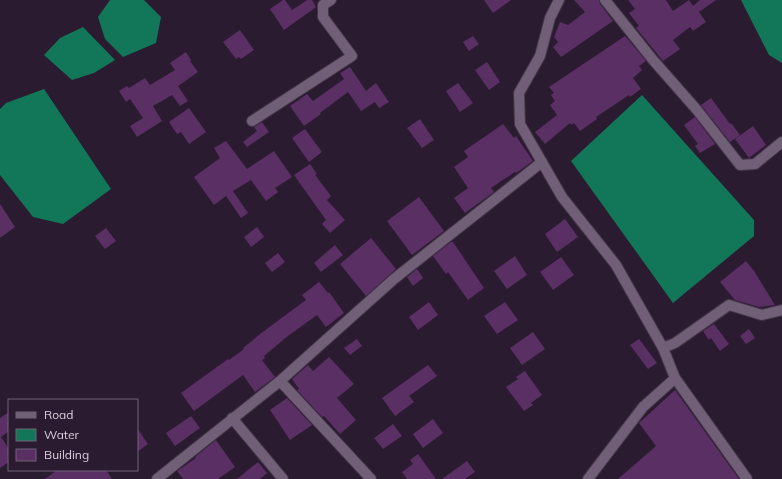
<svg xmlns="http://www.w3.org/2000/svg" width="782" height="479" font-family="Mulish,sans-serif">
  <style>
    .water { fill: #127758 }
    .building { fill: #592f64 }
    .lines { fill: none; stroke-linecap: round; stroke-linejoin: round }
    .street-casing { stroke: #433647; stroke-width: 12 }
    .secondary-casing { stroke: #433647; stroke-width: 12 }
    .street { stroke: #715e77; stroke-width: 10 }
    .secondary { stroke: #715e77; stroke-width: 10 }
  </style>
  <rect width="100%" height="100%" fill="#2b1b30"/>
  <path class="water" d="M110,0H144L161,17L156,43L123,57L105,39L98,17Z
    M741,0H782V63L769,55Z
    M83,27L115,60L94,73L72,80L44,55L60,38Z
    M44,89L111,189L63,224L33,217L0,175V109L6,103Z
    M642,95L754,220V236L673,303L571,161Z"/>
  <path class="building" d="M283,0H285L292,10L307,0H312L316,7L284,30L270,9Z
    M484,0H511L493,13Z
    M574,0H599L600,4L613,21L561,57L553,47L558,42L554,37L560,22L568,25L585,12Z
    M628,0H666L673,11L689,0L693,6L700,0H716L699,12L706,22L693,31L690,27L673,40L680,49L663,61L636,28L639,26L629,13L635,9Z
    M240,30L254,50L241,59L239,57L236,59L223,42Z
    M473,36L479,44L469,51L463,42Z
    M625,36L646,61L639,66L642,70L633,78L641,89L630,97L629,95L596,117L597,119L580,131L574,123L571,125L570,123L545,144L535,132L557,115L550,105L555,101L551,95L554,93L549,87Z
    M186,52L191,60L190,61L198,72L178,86L188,101L180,106L172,95L153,106L162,121L137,137L130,126L143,118L130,99L126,102L119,91L127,86L129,88L145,78L150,85L175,70L170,63Z
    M487,62L500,82L489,90L475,70Z
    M350,67L366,91L376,83L389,102L379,108L375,102L361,111L348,92L320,113L321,114L304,126L290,106L307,94L313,101L344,79L340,73Z
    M458,83L473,103L460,112L446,91Z
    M711,98L730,124L731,123L740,135L730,142L701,105Z
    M189,108L206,132L189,144L181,132L177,134L169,122Z
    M695,117L715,144L700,153L695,146L698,144L684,125Z
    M420,119L434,140L422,148L407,128Z
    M262,122L269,132L247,147L243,142L257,131L254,127Z
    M503,124L514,138L516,136L533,161L516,173L515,172L491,188L494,192L465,213L454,198L468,188L454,167L468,157L464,151Z
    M753,126L766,145L749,158L735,139Z
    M305,129L322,152L309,162L292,138Z
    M226,141L247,169L274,151L292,177L275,188L278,192L266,201L251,180L233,191L248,213L241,218L226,196L214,205L194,177L220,158L214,148Z
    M310,164L317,174L315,175L331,196L327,200L345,220L330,233L322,224L326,220L294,175Z
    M419,197L444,231L412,255L387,221Z
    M0,204L15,227L0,238Z
    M565,219L578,237L557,252L545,234Z
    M257,227L264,237L251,247L244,237Z
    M106,228L116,241L105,249L95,236Z
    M371,238L396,269L366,296L340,264Z
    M451,242H453L484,288L468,300L448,272L446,274L433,256Z
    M335,245L343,255L321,272L314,263Z
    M278,253L285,262L272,272L265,263Z
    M515,256L527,275L507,289L494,271Z
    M561,257L574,275L553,290L540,272Z
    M746,261L754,271L775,305L759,307L735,300L720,282Z
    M417,269L423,278L413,286L407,277Z
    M319,282L328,293L329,292L344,313L326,327L317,315L288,336L264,356L265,358L262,360L275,377L255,392L243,375L194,411L181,393L228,359L229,360L244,349L243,348L264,331L306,300L302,295Z
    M429,302L438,315L418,330L409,317Z
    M505,302L518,320L497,334L484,316Z
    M714,324L729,344L720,351L711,338L709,340L703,331Z
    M749,329L755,338L746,344L740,336Z
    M533,332L545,349L522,365L510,348Z
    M357,339L362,346L350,355L344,348Z
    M639,339L657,363L648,369L630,345Z
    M329,357L354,384L337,398L356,420L340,434L324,416L322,417L297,390L299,389L292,379L308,365L313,371Z
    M428,365L437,376L409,396L414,402L395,416L382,398Z
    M525,371L542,395L531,403L533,405L524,411L506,387L518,379L516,377Z
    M675,390L739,479H618L656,446L639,423Z
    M287,398L312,425L290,440L270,410Z
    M9,412V431L1,437L9,449V462L0,468V418Z
    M191,416L200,428L175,446L166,433Z
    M433,419L443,433L423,448L413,434Z
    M393,424L402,436L383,449L374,438Z
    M137,428L148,444L137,452Z
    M216,440L235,467L218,479H183L177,471L196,458L195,457Z
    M418,454L428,468L436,479H407L402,472L413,464L410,460Z
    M467,461L475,472L465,479H442Z
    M258,462L267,473L260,479H237Z
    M57,470H106L112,479H45Z"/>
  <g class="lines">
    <defs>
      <path id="street" d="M605,0L653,60L697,110L740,165L755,164L782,142
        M252,121L352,56L323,17V5L331,0
        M663,348L675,343L729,305L762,315L782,310
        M280,381L371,479
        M232,418L283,479
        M157,479L280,381L394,279L542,162
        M588,479L643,407L672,381"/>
      <path id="secondary" d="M559,0L550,18L540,56L519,93L520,124L562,197L616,265L663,348L675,378L747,479"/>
    </defs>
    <use href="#street" class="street-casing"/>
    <use href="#secondary" class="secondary-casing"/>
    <use href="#street" class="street"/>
    <use href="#secondary" class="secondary"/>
  </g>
  <rect x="8" y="399" width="130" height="72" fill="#2b1b30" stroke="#716376"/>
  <rect x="16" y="412" width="20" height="6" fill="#715e77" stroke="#716376"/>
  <text x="44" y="419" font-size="12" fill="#dbd0de">Road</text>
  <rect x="16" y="429" width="20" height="12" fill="#127758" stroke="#716376"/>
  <text x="44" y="439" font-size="12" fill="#dbd0de">Water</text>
  <rect x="16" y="449" width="20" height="12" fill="#592f64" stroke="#716376"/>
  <text x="44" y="459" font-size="12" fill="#dbd0de">Building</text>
</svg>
